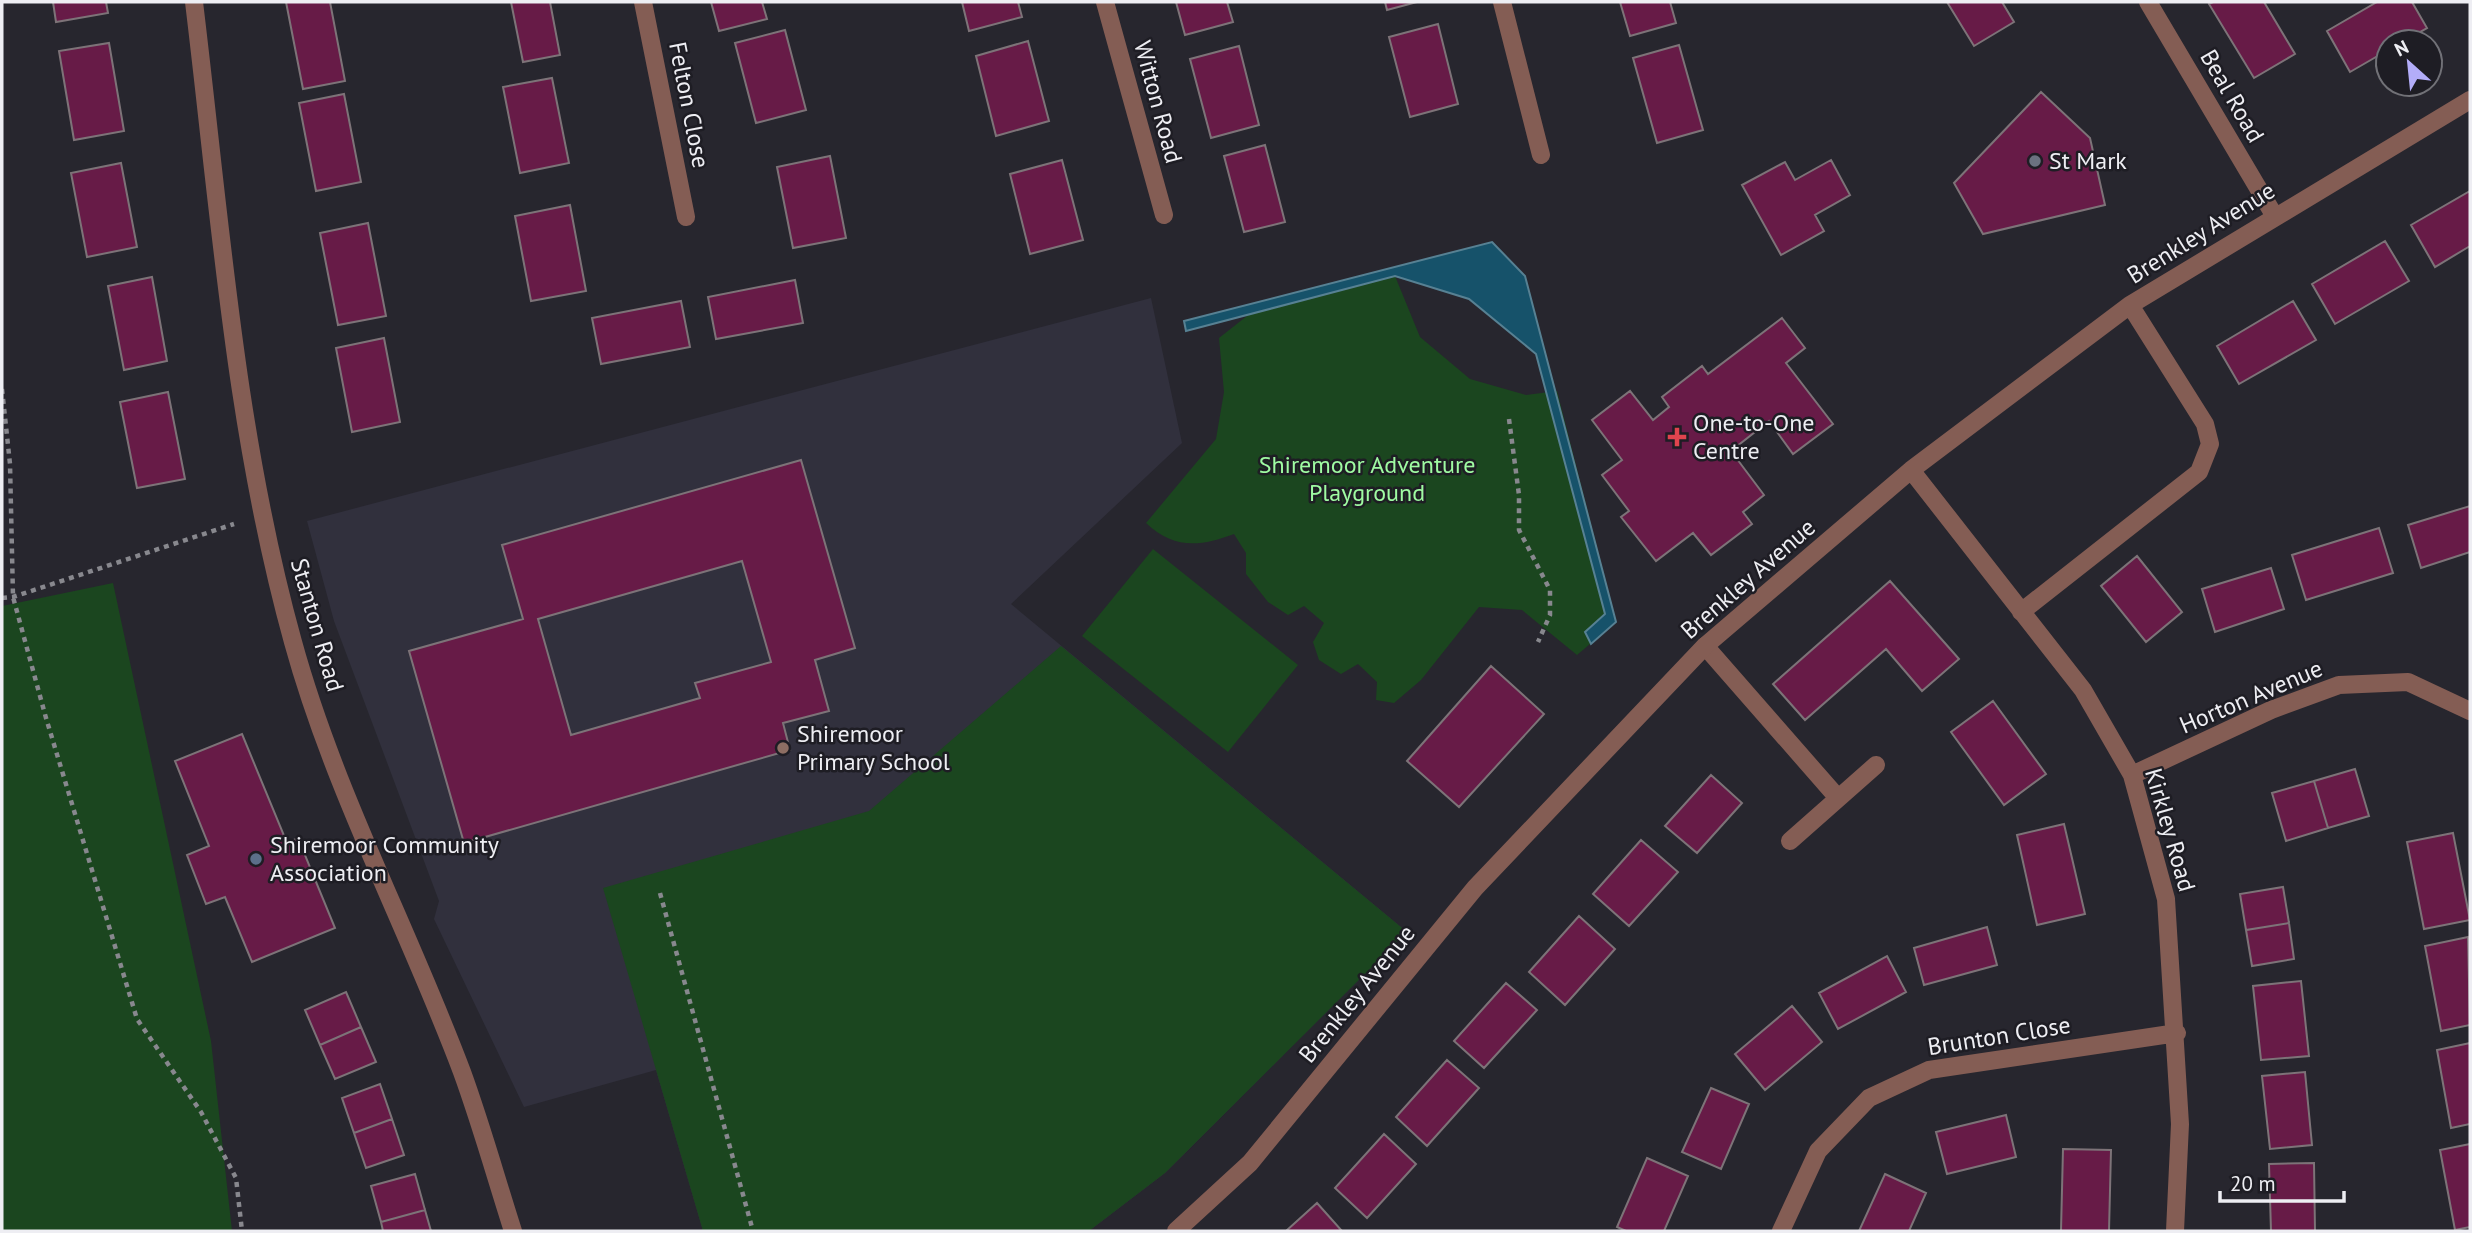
<svg xmlns="http://www.w3.org/2000/svg" width="2472" height="1233" font-family="'PT Sans',sans-serif">
  <style>
    .built { fill: #31303d }
    .green { fill: #1b461f }
    .water { fill: #16526a; stroke: #578193; stroke-width: 2 }
    .building { fill: #671b47; stroke: #7d7378; stroke-width: 2; fill-rule: evenodd }
    .lines { fill: none; stroke-linecap: round; stroke-linejoin: round }
    .path { stroke: #88888e; stroke-width: 4.5; stroke-dasharray: 5 5; stroke-linecap: butt }
    .service { stroke: #845d54; stroke-width: 18 }
    .minor { stroke: #845d54; stroke-width: 18 }
    .worship-dot { fill: #6b7280; stroke: #1e1d24; stroke-width: 2.5 }
    .health-dot { fill: #e0444e; stroke: #1e1d24; stroke-width: 2.5 }
    .education-dot { fill: #8d6e63; stroke: #1e1d24; stroke-width: 2.5 }
    .service-dot { fill: #5c6f8a; stroke: #1e1d24; stroke-width: 2.5 }
    .labels { text-anchor: middle; stroke-width: 5; stroke-linejoin: round; paint-order: stroke }
    .street-label { font-size: 24px; fill: #eeeef3; stroke: #1e1d24 }
    .poi-label { font-size: 24px; fill: #eeeef3; stroke: #1e1d24; text-anchor: start }
    .park-label { font-size: 24px; fill: #9ffba2; stroke: #1e1d24 }
  </style>
  <rect width="100%" height="100%" fill="#27262e"/>
  <path class="built" d="M1151,298L1182,443L1011,604L1407,932L1165,1173L1089,1231H703L656,1070L524,1107L434,919L439,901L334,621L307,521Z"/>
  <path class="green" d="M1395,276L1420,337L1470,379L1526,395L1557,391L1616,622L1577,655L1522,610L1479,607L1421,680L1394,703L1376,700L1377,682L1358,664L1341,674L1319,660L1313,642L1324,623L1304,606L1288,615L1268,602L1246,574V553L1234,534C1200,547 1173,549 1146,523L1216,439L1224,392L1219,338L1252,312Z
    M1153,549L1298,665L1228,752L1082,636Z
    M113,583L211,1041L232,1231H2V606Z
    M1061,646L1407,932L1165,1173L1089,1231H703L603,888L869,811Z"/>
  <path class="water" d="M1492,242L1525,276L1616,622L1591,644L1585,632L1605,614L1536,354L1469,299L1395,276L1186,331L1184,321Z"/>
  <path class="building" d="M53,2H106L108,13L56,22Z
    M286,2H330L345,81L303,89Z
    M511,2H550L560,55L523,62Z
    M711,2H762L767,19L719,31Z
    M962,2H1018L1022,17L969,31Z
    M1176,2H1227L1233,22L1185,35Z
    M1385,2H1417L1387,10Z
    M1620,2H1670L1676,23L1630,36Z
    M1947,2H2002L2014,22L1974,46Z
    M2213,2H2264L2295,54L2254,78L2209,4Z
    M2377,2H2412L2427,28L2402,42H2388V50L2350,72L2327,31Z
    M1438,24L1458,104L1410,117L1389,37Z
    M785,30L806,110L756,123L735,43Z
    M1028,41L1049,121L996,136L976,56Z
    M109,43L124,131L74,140L59,51Z
    M1679,45L1703,130L1657,143L1633,58Z
    M1239,46L1259,125L1211,138L1190,59Z
    M552,78L569,163L520,173L503,87Z
    M2041,92L2090,138L2105,205L1983,234L1954,183Z
    M344,94L361,182L316,191L299,103Z
    M1265,145L1285,222L1244,232L1224,156Z
    M830,156L846,238L793,248L777,167Z
    M1062,160L1083,240L1030,254L1010,174Z
    M1831,160L1850,195L1815,215L1824,231L1781,255L1742,185L1785,162L1795,180Z
    M121,163L137,247L87,257L71,173Z
    M2470,191V246L2435,267L2411,225Z
    M570,205L586,291L531,301L515,216Z
    M368,223L386,316L338,325L320,233Z
    M2385,241L2409,281L2335,324L2312,284Z
    M152,277L167,361L124,370L108,286Z
    M795,280L803,323L716,339L708,297Z
    M681,301L690,347L601,364L592,318Z
    M2293,301L2316,340L2239,384L2217,346Z
    M1782,318L1805,348L1786,363L1833,424L1793,454L1769,421L1731,451L1764,495L1743,512L1752,524L1711,555L1693,533L1656,561L1621,517L1629,511L1602,475L1622,460L1592,420L1630,391L1653,420L1669,407L1662,397L1702,366L1708,374Z
    M384,338L400,422L352,432L336,348Z
    M168,392L185,479L137,488L120,402Z
    M801,460L855,648L815,660L829,711L783,723L790,750L464,843L409,651L523,619L502,545ZM742,561L771,662L695,683L700,698L571,735L538,619Z
    M2470,506V552L2421,568L2408,525Z
    M2379,528L2393,573L2306,600L2292,555Z
    M2137,556L2182,612L2146,642L2101,586Z
    M2271,568L2284,609L2215,632L2202,589Z
    M1890,581L1959,659L1922,691L1886,649L1805,720L1773,684Z
    M1491,666L1544,714L1459,807L1407,761Z
    M1993,701L2046,774L2004,805L1951,732Z
    M242,734L287,843L298,838L335,928L252,962L225,897L206,904L187,855L209,846L175,761Z
    M2355,769L2369,816L2328,828L2314,781Z
    M1711,775L1742,803L1697,853L1665,826Z
    M2314,781L2328,828L2286,841L2272,793Z
    M2064,824L2085,914L2037,925L2017,835Z
    M2453,833L2470,920L2424,929L2407,842Z
    M1641,840L1678,872L1629,926L1593,894Z
    M2283,887L2289,923L2246,930L2240,894Z
    M1579,916L1615,949L1565,1005L1529,972Z
    M2289,923L2294,959L2252,966L2246,930Z
    M1987,927L1997,965L1924,985L1914,948Z
    M2468,937L2470,1025L2441,1031L2425,946Z
    M1887,956L1906,992L1838,1029L1819,993Z
    M2301,981L2309,1056L2261,1060L2253,986Z
    M1506,983L1537,1010L1484,1068L1454,1041Z
    M346,992L361,1027L320,1045L305,1010Z
    M1792,1006L1822,1042L1765,1090L1735,1054Z
    M361,1027L376,1062L335,1079L320,1045Z
    M2470,1043V1124L2451,1128L2437,1050Z
    M1447,1060L1479,1088L1427,1146L1396,1117Z
    M2305,1072L2312,1145L2270,1149L2262,1076Z
    M380,1084L392,1119L354,1133L342,1098Z
    M1711,1088L1749,1104L1721,1169L1682,1152Z
    M2006,1115L2016,1157L1947,1174L1936,1132Z
    M392,1119L404,1155L366,1168L354,1133Z
    M1384,1134L1416,1164L1367,1218L1335,1188Z
    M2470,1144V1227L2455,1230L2440,1150Z
    M2063,1149L2111,1150L2109,1231H2061Z
    M1647,1158L1688,1176L1664,1231H1626L1617,1227Z
    M2314,1163L2315,1231H2271L2269,1164Z
    M415,1174L425,1210L381,1222L371,1186Z
    M1885,1174L1926,1193L1909,1231H1859Z
    M1317,1203L1342,1231H1286Z
    M425,1210L431,1231H383L381,1222Z"/>
  <g class="lines">
    <path class="path" d="M2,389L10,464L13,597L46,718L137,1019L201,1112L236,1178L242,1231
      M1509,419L1519,495V530L1550,590V615L1538,642
      M2,598L13,597L234,524
      M660,893L753,1231"/>
    <path class="service" d="M1705,646L1838,798
      M1790,841L1876,765"/>
    <path class="minor" d="M194,2C220,216 235,433 293,642C334,791 408,928 462,1072C481,1124 496,1178 513,1231
      M643,2L686,217
      M1105,2L1164,215
      M1502,2L1541,155
      M2148,2L2274,215
      M1911,470L2083,690L2132,775L2166,899L2180,1124L2175,1231
      M2021,612L2199,472L2210,444L2205,424L2130,305
      M2132,775L2271,710L2339,685L2408,682L2470,711
      M1176,1231L1250,1163L1475,888L1705,646L1911,470L2130,305L2470,100
      M1781,1231L1818,1151L1869,1098L1929,1070L2177,1033"/>
  </g>
  <circle class="worship-dot" cx="2035" cy="161" r="7"/>
  <path class="health-dot" d="M1673.5 426.5h7v7h7v7h-7v7h-7v-7h-7v-7h7z"/>
  <circle class="education-dot" cx="783" cy="748" r="7"/>
  <circle class="service-dot" cx="256" cy="859" r="7"/>
  <g class="labels">
    <g class="street-label">
      <text transform="translate(2232 96) rotate(60)" y="8">Beal Road</text>
      <text transform="translate(1158 102) rotate(75)" y="8">Witton Road</text>
      <text transform="translate(689 105) rotate(79)" y="8">Felton Close</text>
      <text transform="translate(2201 233) rotate(-32)" y="8">Brenkley Avenue</text>
      <text transform="translate(1748 579) rotate(-41)" y="8">Brenkley Avenue</text>
      <text transform="translate(317 625) rotate(74)" y="8">Stanton Road</text>
      <text transform="translate(2251 697) rotate(-23)" y="8">Horton Avenue</text>
      <text transform="translate(2170 830) rotate(74)" y="8">Kirkley Road</text>
      <text transform="translate(1357 994) rotate(-51)" y="8">Brenkley Avenue</text>
      <text transform="translate(1999 1036) rotate(-9)" y="8">Brunton Close</text>
    </g>
    <g class="poi-label">
      <text x="2049" y="169">St Mark</text>
      <text x="1693" y="431">One-to-One<tspan x="1693" dy="28">Centre</tspan></text>
      <text x="797" y="742">Shiremoor<tspan x="797" dy="28">Primary School</tspan></text>
      <text x="270" y="853">Shiremoor Community<tspan x="270" dy="28">Association</tspan></text>
    </g>
    <g class="park-label">
      <text x="1367" y="473">Shiremoor Adventure<tspan x="1367" dy="28">Playground</tspan></text>
    </g>
  </g>
  <rect width="2472" height="1233" fill="none" stroke="#eeeef3" stroke-width="7"/>
  <g transform="translate(2409 63) rotate(333)"><circle r="33" fill="#1e1d24" stroke="#717177" stroke-width="2"/>
  <path d="M0-5L12 26L0 18L-12 26Z" fill="#b3adf9"/>
  <text y="-10" font-size="19" font-weight="bold" text-anchor="middle" fill="#eeeef3">N</text>
  </g>
  <path d="M2220 1191v10h124v-10" fill="none" stroke="#eeeef3" stroke-width="3.5"/>
  <text x="2230" y="1191" font-size="21" fill="#eeeef3" stroke="#1e1d24" stroke-width="5" paint-order="stroke">20 m</text>
</svg>
